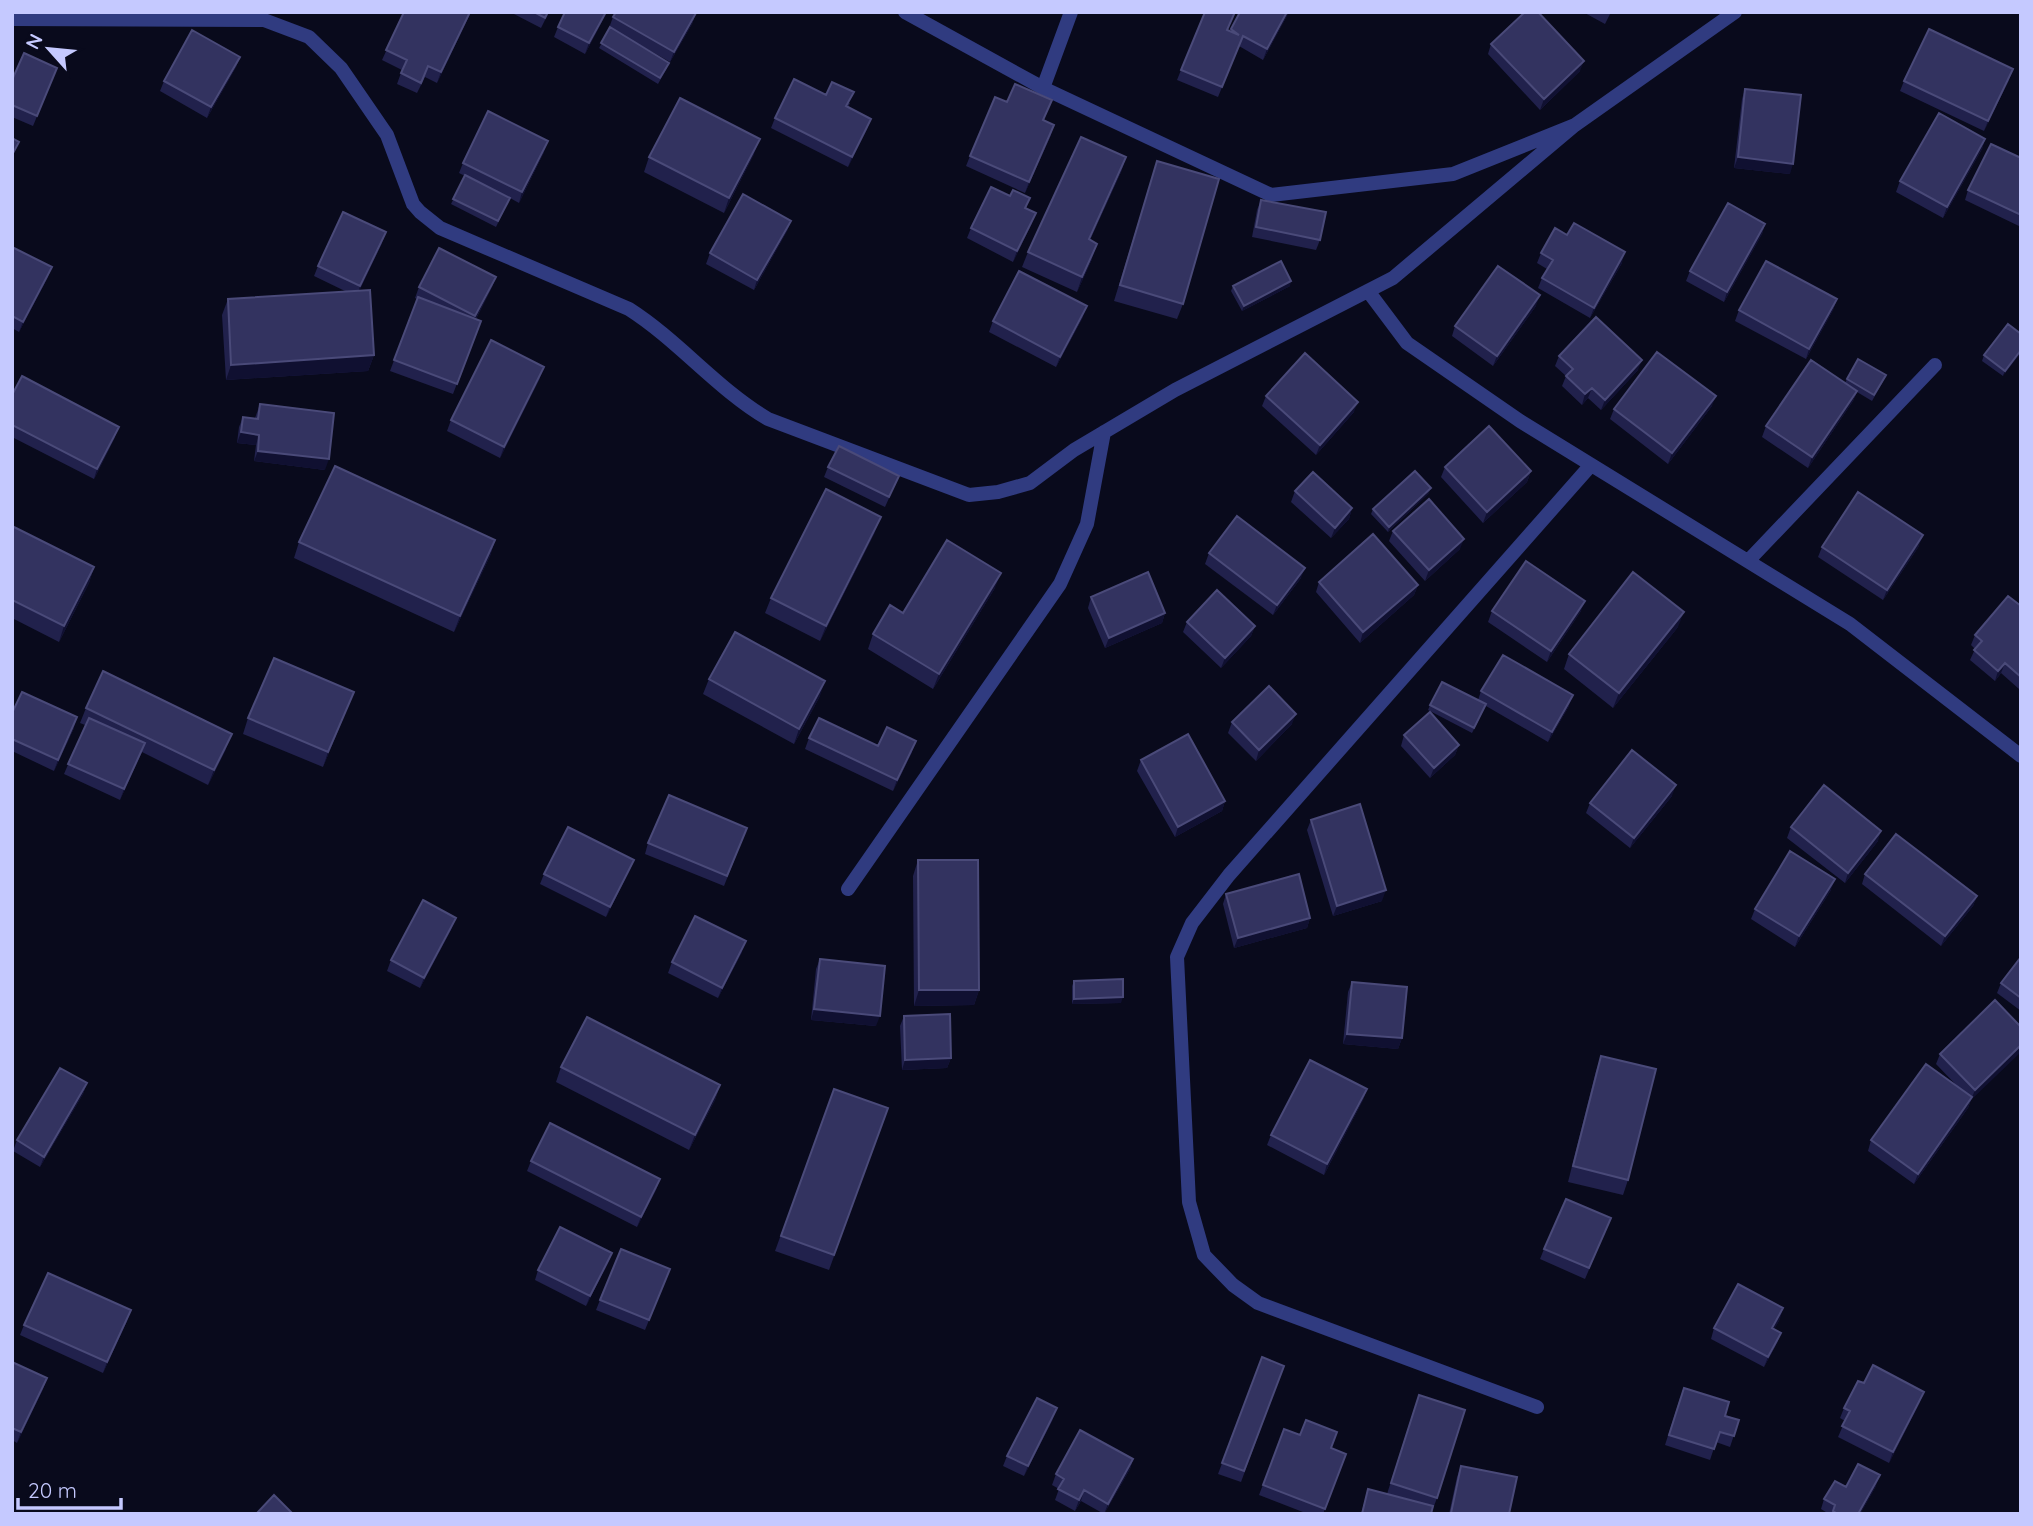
<svg xmlns="http://www.w3.org/2000/svg" width="2033" height="1526" font-family="Quicksand,sans-serif">
  <style>
    .lines { fill: none; stroke-linecap: round; stroke-linejoin: round }
    .street { stroke: #303b80; stroke-width: 14 }
    .wall { fill: #21214c }
    .shaded-wall { fill: #101031 }
    .building { fill: #333360; stroke: #4a4a79; stroke-width: 2 }
  </style>
  <rect width="100%" height="100%" fill="#090a1c"/>
  <g class="lines">
    <path class="street" d="M905,12L1043,88L1271,195L1453,174L1575,125L1735,12
      M12,19L264,20L309,37L341,68L387,135L413,204L420,212L440,228L629,309C679,341 717,389 768,419L969,495L998,492L1030,483L1074,450L1175,390L1393,278L1575,125
      M1043,88L1071,12
      M1368,291L1407,343L1520,421L1850,624L2021,756
      M1748,561L1935,365
      M848,889L1060,584L1087,524L1104,432
      M1537,1407L1258,1303L1233,1285L1204,1255L1189,1202L1177,957L1192,923L1229,875L1591,465"/>
  </g>
  <path class="wall" d="M404,12H471L437,83L425,77L417,93L397,84L402,70L382,60Z
    M513,12H549L541,28L512,13Z
    M565,12H607L585,54L554,37L558,27Z
    M1240,12H1289L1263,60L1239,46L1218,97L1177,80L1181,70L1230,31Z
    M1583,12H1611L1605,24Z
    M696,13L692,24L670,62L635,42L667,68L658,84L599,48L610,28H609L613,17Z
    M1491,44L1580,71L1540,110L1488,54Z
    M240,57L236,67L207,118L160,91L164,81Z
    M53,78L33,126L12,117V80Z
    M2009,80L1984,131L1900,91L1904,81Z
    M1745,89L1790,174L1734,168L1742,99Z
    M826,95L850,103L848,107L871,119L867,129L848,167L771,128L775,118Z
    M1052,100L1043,121L1051,135L1025,193L966,166L970,156L1007,102Z
    M1985,139L1982,149L1943,218L1896,192L1900,181Z
    M544,152L519,203L510,198L496,227L451,204L465,176L459,173L463,163Z
    M754,154L724,213L644,172L649,157Z
    M1126,157L1121,172L1090,240L1092,259L1077,292L1022,267L1028,252Z
    M2021,158V227L1965,200L1968,190Z
    M1157,161L1183,304L1177,319L1114,301Z
    M1010,196L1030,198L1026,208L1032,223L1013,262L967,238L971,228Z
    M1261,200L1320,240L1316,250L1252,237L1257,210Z
    M791,221L787,231L754,290L706,264L710,253Z
    M1765,224L1762,234L1724,302L1686,281L1690,271Z
    M1567,235L1622,263L1590,318L1538,288L1542,278L1547,269L1537,263L1541,253Z
    M382,243L359,291L374,355L368,371L226,380L222,315L228,299L347,292L314,276L318,266Z
    M12,247L48,277L19,332L12,328Z
    M496,277L492,287L476,319L481,321L453,394L390,371L417,299L415,298L419,287Z
    M1233,286H1290L1242,311L1231,291Z
    M1837,299L1833,310L1806,359L1735,321L1739,310Z
    M1536,306L1493,366L1452,336L1455,326Z
    M1083,317L1056,367L989,332L993,321Z
    M2021,334L2003,376L1982,361L1984,355Z
    M1559,356L1638,370L1601,410L1588,398L1582,405L1562,386L1566,376L1555,366Z
    M540,378L500,458L447,431L451,420Z
    M1847,379L1884,380L1872,401L1857,392L1853,401L1808,468L1762,437L1766,426L1845,383Z
    M12,395L115,437L94,479L12,437Z
    M1266,396L1354,412L1316,455L1262,406Z
    M260,404L325,470L254,461L256,445L237,443L239,427L243,417L255,418Z
    M1712,406L1668,464L1610,419L1614,409Z
    M828,467L899,476L885,507L824,477Z
    M1445,467L1531,471L1527,482L1483,523L1441,477Z
    M1295,491L1352,508L1349,519L1331,538L1291,502Z
    M1429,493L1388,532L1371,514L1373,509Z
    M12,526L94,567L89,583L59,642L12,618Z
    M1393,531L1460,549L1425,581L1389,541Z
    M875,532L820,641L765,613L771,598Z
    M495,540L490,556L454,632L294,558L299,542Z
    M1919,546L1883,600L1818,557L1822,547Z
    M1209,553L1301,578L1273,615L1205,564Z
    M1319,582L1418,585L1414,595L1360,643L1316,592Z
    M995,588L933,689L868,649L873,634Z
    M1091,597L1165,613L1162,623L1105,648L1088,608Z
    M2021,606V687L2019,689L2001,673L1995,681L1970,660L1975,649L1971,645L1975,635Z
    M1492,611H1581L1547,662L1488,622Z
    M1187,622L1255,626L1251,636L1221,668L1183,632Z
    M1678,627L1613,708L1564,669L1569,654Z
    M709,679L820,696L794,744L703,694Z
    M1481,691L1569,706L1548,742L1486,706L1472,733L1428,710L1430,705L1478,700Z
    M354,692L323,767L243,734L248,718Z
    M86,708L226,749L208,785L142,752L120,800L64,774L85,725L80,723Z
    M12,713L74,728L54,771L12,751Z
    M1232,722L1292,724L1256,761L1228,733Z
    M1404,735L1459,745L1455,755L1430,778L1401,746Z
    M809,738L878,746L912,752L893,791L805,749Z
    M1141,760L1225,801L1222,811L1175,837L1137,771Z
    M1672,796L1630,848L1586,813L1590,803Z
    M1311,820L1382,901L1333,916L1307,830Z
    M1791,827L1878,841L1845,883L1787,838Z
    M743,838L724,886L645,854L648,843Z
    M634,860L630,870L606,917L540,884L544,874Z
    M918,860L979,990L974,1005L914,1006L913,876Z
    M1865,874L1977,896L1973,906L1941,946L1862,884Z
    M1831,890L1795,947L1751,919L1755,909Z
    M1226,894L1310,918L1307,928L1234,948L1223,904Z
    M452,928L420,988L387,971L391,960Z
    M742,952L718,998L668,973L672,962Z
    M2021,957V1011L1997,993L2001,983Z
    M820,959L876,1026L811,1020L816,969Z
    M1074,981L1121,1003L1072,1004V986Z
    M1352,982L1402,1038L1398,1049L1343,1044L1348,992Z
    M904,1016L951,1058L947,1068L902,1070L900,1026Z
    M2021,1027L1971,1100L1968,1108L1914,1184L1868,1151L1871,1140L1960,1089L1936,1064L1940,1054Z
    M1601,1056L1628,1180L1623,1195L1568,1182L1596,1071Z
    M561,1067L720,1085L715,1100L689,1150L556,1082Z
    M87,1083L83,1094L40,1167L13,1151L17,1140Z
    M834,1089L888,1108L829,1270L775,1251Z
    M1367,1089L1363,1100L1324,1175L1267,1145L1271,1135Z
    M531,1161L660,1179L656,1190L637,1227L527,1171Z
    M1611,1218L1585,1279L1540,1259L1544,1249Z
    M612,1253L608,1263L586,1306L535,1280L538,1270Z
    M670,1269L645,1330L596,1310L600,1300Z
    M1780,1319L1774,1329L1781,1333L1777,1343L1764,1367L1711,1339L1714,1328Z
    M127,1321L103,1373L20,1335L24,1325Z
    M1262,1357L1284,1366L1241,1482L1218,1474Z
    M12,1362L47,1378L43,1389L17,1443L12,1440Z
    M1864,1383L1920,1402L1889,1463L1838,1437L1845,1421L1840,1418L1844,1408Z
    M1680,1398L1739,1420L1730,1447L1716,1442L1710,1460L1665,1445Z
    M1415,1406L1437,1498L1431,1514H1361L1368,1489L1387,1494Z
    M1053,1419L1024,1476L1003,1466L1007,1456Z
    M1284,1429L1346,1454L1323,1514H1308L1259,1495Z
    M1133,1459L1130,1469L1104,1514L1081,1501L1075,1511L1055,1500L1059,1489L1052,1485L1056,1474Z
    M1461,1466L1509,1514H1449L1457,1477Z
    M1876,1486L1860,1514H1829L1821,1509L1824,1499L1846,1487Z"/>
  <path class="shaded-wall" d="M470,12H471L437,83L441,72Z
    M606,12H607L585,54L589,43Z
    M1287,12H1289L1263,60L1267,49Z
    M696,13L692,24L670,62L674,52Z
    M240,57L236,67L207,118L211,107Z
    M1584,61L1580,71L1540,110L1544,99Z
    M2013,69L2009,80L1984,131L1988,121Z
    M871,119L867,129L848,167L852,157Z
    M1054,125L1051,135L1025,193L1029,182Z
    M760,139L754,154L724,213L729,198Z
    M1985,139L1982,149L1943,218L1947,207Z
    M548,141L544,152L519,203L522,192Z
    M1126,157L1121,172L1083,255L1089,239Z
    M1738,157L1793,164L1790,174L1734,168Z
    M1036,213L1032,223L1013,262L1017,251Z
    M791,221L787,231L754,290L757,280Z
    M1765,224L1762,234L1724,302L1727,292Z
    M386,232L382,243L357,296L360,286Z
    M1097,244L1092,259L1077,292L1082,277Z
    M1625,252L1622,263L1590,318L1594,308Z
    M52,267L48,277L19,332L23,322Z
    M496,277L492,287L472,326L475,316Z
    M1291,281L1290,286L1242,311L1244,306Z
    M1540,295L1536,306L1493,366L1497,356Z
    M1837,299L1833,310L1806,359L1809,349Z
    M1087,306L1083,317L1056,367L1060,357Z
    M2021,350V353L2003,376L2005,371Z
    M374,355L368,371L226,380L231,365Z
    M1642,360L1638,370L1601,410L1605,400Z
    M544,367L540,378L500,458L504,447Z
    M1592,388L1588,398L1582,405L1585,394Z
    M1857,391L1853,401L1808,468L1812,457Z
    M1716,396L1712,406L1668,464L1672,453Z
    M1358,402L1354,412L1316,455L1320,445Z
    M119,427L115,437L94,479L97,469Z
    M241,432L259,435L256,445L237,443Z
    M258,451L329,459L325,470L254,461Z
    M1531,471L1527,482L1483,523L1487,512Z
    M1431,488L1429,493L1388,532L1389,527Z
    M1352,508L1349,519L1331,538L1335,528Z
    M881,517L875,532L820,641L826,626Z
    M1923,535L1919,546L1883,600L1887,590Z
    M1464,539L1460,549L1425,581L1429,570Z
    M495,540L490,556L454,632L460,616Z
    M94,567L89,583L59,642L64,626Z
    M1305,568L1301,578L1273,615L1277,605Z
    M1001,573L995,588L933,689L939,674Z
    M1418,585L1414,595L1360,643L1363,632Z
    M1585,601L1581,611L1547,662L1551,651Z
    M1684,612L1678,627L1613,708L1619,693Z
    M1165,613L1162,623L1105,648L1109,638Z
    M1255,626L1251,636L1221,668L1225,658Z
    M2005,663L2001,673L1995,681L1998,671Z
    M825,681L820,696L794,744L799,729Z
    M354,692L348,707L323,767L328,752Z
    M1573,695L1569,706L1548,742L1552,732Z
    M1296,714L1292,724L1256,761L1259,750Z
    M77,717L74,728L54,771L58,760Z
    M232,734L226,749L208,785L214,770Z
    M916,741L912,752L893,791L897,780Z
    M145,743L141,753L120,800L124,789Z
    M1459,745L1455,755L1430,778L1434,768Z
    M1676,785L1672,796L1630,848L1634,838Z
    M1225,801L1222,811L1175,837L1178,827Z
    M1881,831L1878,841L1845,883L1848,873Z
    M634,860L630,870L606,917L610,907Z
    M1835,879L1831,890L1795,947L1799,936Z
    M1386,890L1382,901L1333,916L1337,906Z
    M1977,896L1973,906L1941,946L1945,936Z
    M456,918L452,928L420,988L424,978Z
    M1310,918L1307,928L1234,948L1238,938Z
    M746,941L742,952L718,998L722,988Z
    M919,990H979L974,1005L914,1006Z
    M1123,997L1121,1003L1072,1004L1074,999Z
    M814,1009L880,1016L876,1026L811,1020Z
    M1347,1034L1402,1038L1398,1049L1343,1044Z
    M2021,1045V1052L1971,1100L1975,1090Z
    M951,1058L947,1068L902,1070L905,1060Z
    M87,1083L83,1094L40,1167L44,1157Z
    M720,1085L715,1100L689,1150L695,1135Z
    M1367,1089L1363,1100L1324,1175L1327,1164Z
    M1972,1097L1968,1108L1914,1184L1918,1174Z
    M660,1179L656,1190L637,1227L641,1217Z
    M612,1253L608,1263L586,1306L590,1296Z
    M1783,1308L1780,1319L1769,1339L1772,1328Z
    M131,1310L127,1321L103,1373L107,1362Z
    M1781,1333L1777,1343L1764,1367L1768,1357Z
    M47,1378L43,1389L17,1443L21,1432Z
    M1924,1392L1920,1402L1889,1463L1893,1452Z
    M1057,1408L1053,1419L1024,1476L1028,1466Z
    M1133,1459L1130,1469L1104,1514L1108,1504Z
    M1880,1475L1876,1486L1860,1514H1858Z
    M1084,1490L1081,1501L1075,1511L1079,1500Z"/>
  <path class="building" d="M404,12H470L441,72L428,66L421,83L401,73L407,60L386,50Z
    M534,12H548L545,18Z
    M565,12H606L589,43L558,27Z
    M616,12H694L696,13L674,52L613,17Z
    M1205,12H1235L1227,30L1239,35L1231,29L1240,12H1287L1267,49L1243,36L1222,87L1181,70Z
    M1525,12H1538L1584,61L1544,99L1491,44Z
    M610,27L669,63L660,78L601,43Z
    M1929,29L2013,69L1988,121L1904,81Z
    M192,30L240,57L211,107L164,81Z
    M24,53L57,68L37,116L12,105V80Z
    M794,79L826,95L832,82L854,92L846,106L871,119L852,157L775,118Z
    M1015,84L1052,100L1043,120L1054,125L1029,182L970,156L995,97L1007,102Z
    M1745,89L1801,95L1793,164L1738,157Z
    M680,98L760,139L729,198L649,157Z
    M488,111L548,141L522,192L463,163Z
    M1939,113L1985,139L1947,207L1900,181Z
    M1081,137L1126,157L1089,239L1097,244L1082,277L1028,252Z
    M12,138L19,142L12,155Z
    M1991,144L2021,158V215L1968,190Z
    M1157,161L1219,179L1183,304L1120,285Z
    M465,175L510,198L498,221L453,199Z
    M991,187L1010,196L1013,190L1030,198L1025,208L1036,213L1017,251L971,228Z
    M743,194L791,221L757,280L710,253Z
    M1261,200L1326,212L1320,240L1256,227Z
    M1728,203L1765,224L1727,292L1690,271Z
    M343,212L386,232L360,286L318,266Z
    M1574,223L1625,252L1594,308L1542,278L1553,260L1541,253L1555,228L1567,235Z
    M12,247L52,267L23,322L12,316Z
    M439,248L496,277L475,316L419,287Z
    M1281,261L1291,281L1244,306L1233,286Z
    M1766,261L1837,299L1809,349L1739,310Z
    M1498,266L1540,295L1497,356L1455,326Z
    M1019,271L1087,306L1060,357L993,321Z
    M370,290L374,355L231,365L228,299Z
    M418,297L481,321L457,384L394,360Z
    M1596,317L1642,360L1605,400L1592,388L1585,394L1566,376L1573,369L1559,356Z
    M2008,324L2021,334V350L2005,371L1984,355Z
    M491,340L544,367L504,447L451,420Z
    M1657,352L1716,396L1672,453L1614,409Z
    M1305,353L1358,402L1320,445L1266,396Z
    M1858,359L1886,375L1874,395L1847,379Z
    M1811,360L1857,391L1812,457L1766,426Z
    M22,376L119,427L97,469L12,425V395Z
    M260,404L334,413L329,459L258,451L259,435L241,432L243,417L258,419Z
    M1489,426L1531,471L1487,512L1445,467Z
    M839,446L899,476L889,497L828,467Z
    M335,466L495,540L460,616L299,542Z
    M1415,471L1431,488L1389,527L1373,509Z
    M1313,472L1352,508L1335,528L1295,491Z
    M826,489L881,517L826,626L771,598Z
    M1858,492L1923,535L1887,590L1822,547Z
    M1429,499L1464,539L1429,570L1393,531Z
    M1237,516L1305,568L1277,605L1209,553Z
    M12,526L94,567L64,626L12,600Z
    M1373,534L1418,585L1363,632L1319,582Z
    M947,540L1001,573L939,674L873,634L890,605L903,613Z
    M1526,561L1585,601L1551,651L1492,611Z
    M1148,572L1165,613L1109,638L1091,597Z
    M1633,572L1684,612L1619,693L1569,654Z
    M1217,590L1255,626L1225,658L1187,622Z
    M2008,596L2021,606V677L2005,663L1998,671L1974,650L1982,641L1975,635Z
    M735,632L825,681L799,729L709,679Z
    M1503,655L1573,695L1552,732L1481,691Z
    M274,658L354,692L328,752L248,718Z
    M103,671L232,734L214,770L86,708Z
    M1442,682L1486,704L1474,728L1430,705Z
    M1269,686L1296,714L1259,750L1232,722Z
    M22,692L77,717L58,760L12,739V713Z
    M1430,712L1459,745L1434,768L1404,735Z
    M89,718L145,743L124,789L68,764Z
    M819,718L878,746L887,727L916,741L897,780L809,738Z
    M1188,734L1225,801L1178,827L1141,760Z
    M1632,750L1676,785L1634,838L1590,803Z
    M1824,785L1881,831L1848,873L1791,827Z
    M669,795L747,828L727,876L648,843Z
    M1360,804L1386,890L1337,906L1311,820Z
    M568,827L634,860L610,907L544,874Z
    M1896,834L1977,896L1945,936L1865,874Z
    M1790,851L1835,879L1799,936L1755,909Z
    M918,860H978L979,990H919Z
    M1299,874L1310,918L1238,938L1226,894Z
    M423,900L456,918L424,978L391,960Z
    M695,916L746,941L722,988L672,962Z
    M2021,957V998L2001,983Z
    M820,959L885,966L880,1016L814,1009Z
    M1123,979V997L1074,999V981Z
    M1352,982L1407,987L1402,1038L1347,1034Z
    M1995,1000L2021,1027V1045L1975,1090L1940,1054Z
    M950,1014L951,1058L905,1060L904,1016Z
    M587,1017L720,1085L695,1135L561,1067Z
    M1601,1056L1656,1069L1628,1180L1573,1166Z
    M1310,1060L1367,1089L1327,1164L1271,1135Z
    M1926,1064L1972,1097L1918,1174L1871,1140Z
    M60,1068L87,1083L44,1157L17,1140Z
    M834,1089L888,1108L834,1255L781,1236Z
    M550,1123L660,1179L641,1217L531,1161Z
    M1566,1199L1611,1218L1589,1268L1544,1249Z
    M560,1227L612,1253L590,1296L538,1270Z
    M621,1249L670,1269L649,1320L600,1300Z
    M48,1273L131,1310L107,1362L24,1325Z
    M1738,1284L1783,1308L1772,1328L1781,1333L1768,1357L1714,1328Z
    M1262,1357L1284,1366L1244,1471L1222,1463Z
    M12,1362L47,1378L21,1432L12,1428Z
    M1873,1365L1924,1392L1893,1452L1842,1426L1850,1411L1844,1408L1858,1381L1864,1383Z
    M1684,1388L1729,1402L1725,1416L1739,1420L1734,1436L1720,1432L1714,1449L1669,1435Z
    M1419,1395L1465,1410L1437,1498L1391,1483Z
    M1037,1398L1057,1408L1028,1466L1007,1456Z
    M1306,1420L1337,1432L1331,1448L1346,1454L1325,1509L1263,1485L1284,1429L1300,1435Z
    M1080,1430L1133,1459L1108,1504L1084,1490L1079,1500L1058,1489L1064,1479L1056,1474Z
    M1858,1464L1880,1475L1858,1514H1838L1833,1511L1835,1505L1824,1499L1835,1481L1846,1487Z
    M1461,1466L1517,1477L1509,1514L1451,1513Z
    M1368,1489L1433,1506L1431,1514H1362Z
    M274,1495L293,1514H256Z"/>
  <rect width="2033" height="1526" fill="none" stroke="#c5c9ff" stroke-width="28"/>
  <g transform="translate(49 49) rotate(297)" stroke="#090a1c" stroke-width="5" paint-order="stroke">
  <path d="M0-5L12 26L0 18L-12 26Z" fill="#c5c9ff"/>
  <text y="-10" font-size="19" font-weight="bold" text-anchor="middle" fill="#c5c9ff">N</text>
  </g>
  <path d="M18 1498v10h103v-10" fill="none" stroke="#c5c9ff" stroke-width="3.5"/>
  <text x="28" y="1498" font-size="21" fill="#c5c9ff" stroke="#090a1c" stroke-width="5" paint-order="stroke">20 m</text>
</svg>
